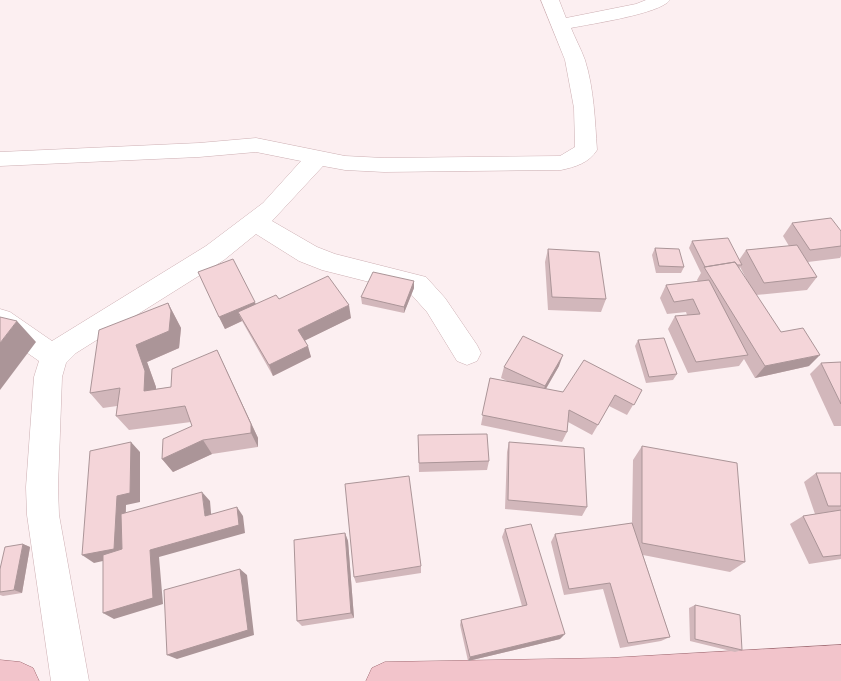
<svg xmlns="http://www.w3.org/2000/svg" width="841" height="681" font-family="Helvetica,sans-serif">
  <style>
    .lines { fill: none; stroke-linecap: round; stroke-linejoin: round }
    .minor-casing { stroke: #cdafb3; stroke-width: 1 }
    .primary-casing { stroke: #a06b73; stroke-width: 1 }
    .minor { fill: #fff; fill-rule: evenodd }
    .primary { fill: #f2c4cb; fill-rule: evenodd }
    .wall { fill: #d2b7bb; fill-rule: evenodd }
    .shaded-wall { fill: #ab9598 }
    .building { fill: #f4d5d9; stroke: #ab9598 }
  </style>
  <rect width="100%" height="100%" fill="#fceff1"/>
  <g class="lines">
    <defs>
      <path id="minor" d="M541,0H559L566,18L636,4L646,0H670C660,14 590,24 571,28C575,38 581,49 585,60C594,89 595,120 597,150C589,163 575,167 561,170L384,172L345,170L323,166L272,221L317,247L335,254L426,277L445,298L477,345L481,353L477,361L467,365L457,361L427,312L409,292L322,270L299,261L256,234L224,260L76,353L66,363L62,377L58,487L59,515L89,681H51L27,515L26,487L34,377L39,361L0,334V309L10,312L52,341L206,246L263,203L301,161L256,152L199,157L0,166V152L199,143L256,138L345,156L384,158L560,156L575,147L574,108L565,60Z"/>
      <path id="primary" d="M841,645V681H366L372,668L385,662L609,658Z
        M0,660L20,662L33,668L39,681H0Z"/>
    </defs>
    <use href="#minor" class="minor-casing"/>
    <use href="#primary" class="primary-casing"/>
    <use href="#minor" class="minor"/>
    <use href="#primary" class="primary"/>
  </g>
  <path class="wall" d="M792,223L841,231V256L840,258L808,262L817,277L807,290L756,295L781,332L809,366L755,378L744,359L739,366L688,373L668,329L675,316L687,315L686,312L667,314L660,298L666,285L698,282L697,280L701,273L689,248L692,241L739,260L746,250L789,246L783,236ZM740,267L748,282L739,269Z
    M655,248L684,267L681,273H656L652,255Z
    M548,249L606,299L601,312L548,310L545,262Z
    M198,272L256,304L279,299L351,318L305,340L311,357L273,376L242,321L225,329Z
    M414,281V288L404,313L362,304L361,297Z
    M168,303L181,328L179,348L147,362L156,387V389L171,387L217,350L258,438V447L212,454L173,472L162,459L192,426L191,422L129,430L116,416L117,406L103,408L90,393Z
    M638,340L677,374L673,380L646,383L635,346Z
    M841,362V426H834L810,374L821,363Z
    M559,366L546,389L563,392L642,390L627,415L609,406L592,435L568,422L567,432L562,442L481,425L490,378L509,382L501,378L504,367Z
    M418,435L489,461L487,470L419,472Z
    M509,442L587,507L582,516L505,509L507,452Z
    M642,446L745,562L730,572L643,555L670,637L661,641L620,648L603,589L564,595L551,542L555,534L632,523L633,460Z
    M816,473H841V559L809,564L790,524L803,516L815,514L804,482Z
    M505,529L560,639L468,661L460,625L461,620L522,606L502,537Z
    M345,533L348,541L354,618L302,626L297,621Z
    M23,544L30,547L22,593L3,596L0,595V569Z
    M421,566V573L356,583L354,577Z
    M695,605L742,650L735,652L690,641L689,608Z"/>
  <path class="shaded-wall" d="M414,281V288L404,313V307Z
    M255,302L259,314L238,312L242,321L225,329L219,317Z
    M168,303L181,328L179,348L147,362L156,387L155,406L144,391L136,345Z
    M349,305L351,318L302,342L298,330Z
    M17,321L36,342L0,390V343Z
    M308,346L311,357L273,376L269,365Z
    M217,350L258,438V447L251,433Z
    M563,355L559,366L541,397L545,386Z
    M820,355L809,366L755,378L765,366Z
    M203,440L212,454L173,472L162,459Z
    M131,442L140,452V502L126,505L125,556L94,563L82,555L117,496Z
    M202,492L210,501L212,524L205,516Z
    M237,507L243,516L245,533L159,557L163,604L114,619L103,613L150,550Z
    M345,533L348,541L354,618L351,613Z
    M23,544L30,547L22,593L14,590Z
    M240,569L247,575L254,635L177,659L167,655Z
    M565,634L560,639L468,661L470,657Z"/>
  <path class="building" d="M831,218L841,231V246L810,250L792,223Z
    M728,238L742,265H737L735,262L705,267L692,241Z
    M797,245L817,277L764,283L746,250Z
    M655,248L679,249L684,267L659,266Z
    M548,249L599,252L606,299L552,297Z
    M233,259L255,302L219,317L198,272Z
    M735,262L781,332L803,328L820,355L765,366L704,267Z
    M373,272L414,281L404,307L361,297Z
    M328,276L349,305L298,330L308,346L269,365L238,312L276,295L279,299Z
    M709,280L748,355L696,362L675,316L700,314L693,299L674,302L666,285Z
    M168,303L171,311L169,331L136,345L145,371L144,391L171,387L172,369L217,350L251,424V433L203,440L162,459L163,439L192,426L185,406L116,416L120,388L90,393L99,330Z
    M0,317L17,321L0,343Z
    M523,336L563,355L545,386L504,367Z
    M664,338L677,374L649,377L638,340Z
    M584,360L642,390L634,405L615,395L598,425L569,410L567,432L482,415L490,378L563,392Z
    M841,362V404L821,363Z
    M487,434L489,461L419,463L418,435Z
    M131,442L130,493L117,496L114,549L82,555L90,451Z
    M509,442L584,448L587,507L508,500Z
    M642,446L737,463L745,562L642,543Z
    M816,473H841V506H828Z
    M409,476L421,566L354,577L345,484Z
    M202,492L205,516L237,507L239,525L150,550L153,598L103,613V555L122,549L121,514Z
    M841,510V555L823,557L803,516Z
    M632,523L670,637L628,643L610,583L569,589L555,534Z
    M531,524L565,634L470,657L461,620L527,605L505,529Z
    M345,533L351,613L297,621L294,540Z
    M23,544L14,590L0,592V569L5,547Z
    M240,569L248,630L167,655L164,590Z
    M695,605L740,615L742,650L695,639Z"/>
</svg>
